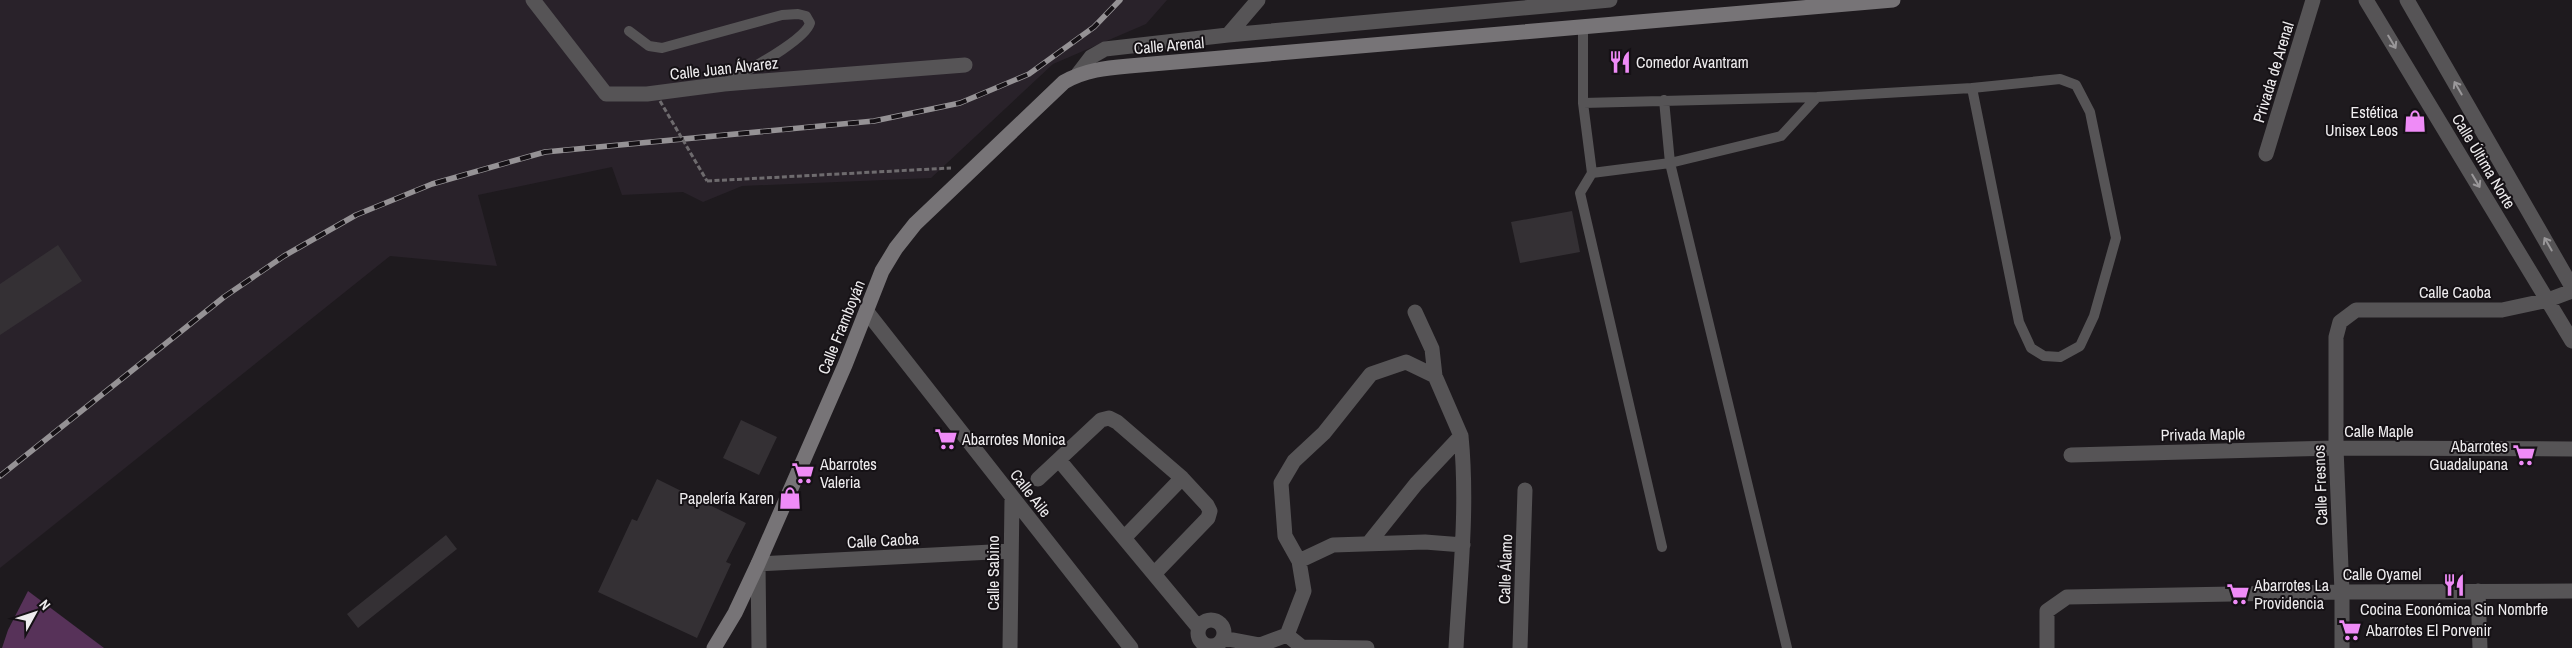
<svg xmlns="http://www.w3.org/2000/svg" width="2572" height="648" font-family="'Archivo Narrow',sans-serif">
  <style>
    .built { fill: #29222a }
    .green { fill: #573259 }
    .building { fill: #343034 }
    .lines { fill: none; stroke-linecap: round; stroke-linejoin: round }
    .path { stroke: #6e6b6e; stroke-width: 3; stroke-dasharray: 5 2.5; stroke-linecap: butt }
    .lane { stroke: #565456; stroke-width: 10 }
    .street { stroke: #565456; stroke-width: 15 }
    .secondary { stroke: #777477; stroke-width: 15 }
    .rail-casing { stroke: #959295; stroke-width: 5.5 }
    .rail { stroke: #151115; stroke-width: 4; stroke-dasharray: 11; stroke-linecap: butt }
    .path-bridge { stroke: #6e6b6e; stroke-width: 3; stroke-dasharray: 5 2.5; stroke-linecap: butt }
    .oneway { stroke: #9a989a }
    .labels { text-anchor: middle; stroke-width: 4; stroke-linejoin: round; paint-order: stroke }
    .street-label { font-size: 16px; fill: #eeecee; stroke: #151115 }
    .poi-label { font-size: 16px; fill: #eeecee; stroke: #151115; text-anchor: start }
  </style>
  <rect width="100%" height="100%" fill="#1e1a1e"/>
  <path class="built" d="M0,0H1167L1146,24L1053,64L931,178L742,186L703,202L683,192L622,195L612,167L478,195L497,266L390,256L0,568Z"/>
  <path class="green" d="M28,591L104,648H2L8,630Z"/>
  <path class="building" d="M1572,211L1580,252L1520,263L1511,222Z
    M58,245L82,281L0,335V284Z
    M741,420L777,437L759,475L723,458Z
    M657,479L746,523L726,562L731,564L697,638L598,592L632,519L637,521Z
    M446,535L457,549L358,628L347,614Z"/>
  <g class="lines">
    <path class="path" d="M707,181L951,168"/>
    <path class="lane" d="M1583,27V103L1817,97L1972,88
      M629,31L649,46L662,48L782,15L798,14L806,16L810,23C805,41 746,71 729,81
      M2060,79L2076,85L2090,112L2116,238L2094,316L2080,346L2060,357L2044,356L2031,348L2019,322L1972,88Z
      M1664,100L1670,163L1781,136L1817,97
      M1583,103L1592,173L1580,193L1662,547
      M1592,173L1670,163L1787,648"/>
    <path class="street" d="M533,0L606,94H647L724,84L965,65
      M2366,0L2572,341
      M2407,0L2572,287
      M1228,35L1258,0
      M1078,74L1091,57L1105,49L1228,35L1610,0
      M2266,154L2313,0
      M867,312L1131,648
      M1415,312L1432,349L1435,376
      M2071,455L2336,448L2572,449
      M1059,460L1198,627
      M1038,479L1101,420L1109,418L1117,422L1182,478L1207,505L1210,511L1208,518L1154,574
      M1124,538L1182,478
      M1299,561L1333,545L1425,542L1463,545
      M2478,591L2480,648
      M1198 633a13 13 0 1 1 26 0a13 13 0 1 1-26 0Z
      M1287,635L1302,647L1367,648
      M1223,638L1260,645L1287,635L1304,591L1299,561L1285,536L1281,483L1294,461L1324,433L1371,374L1406,362L1435,376L1461,436L1416,484L1368,544
      M759,648L758,564L1011,551
      M1010,648L1012,498
      M1456,648C1460,577 1468,507 1461,436
      M1520,648L1525,490
      M2047,648V611L2067,597L2342,592L2572,591
      M2342,648V592L2336,448V337L2340,322L2356,310H2502L2548,300L2572,291"/>
    <path class="secondary" d="M714,648L735,613L758,564L845,365L882,271L896,248L915,224L1064,82C1085,70 1106,68 1129,66L1893,0"/>
    <defs>
      <path id="rail" d="M0,476L224,297L284,256L356,215L432,184L545,152L874,121L960,103L1029,74L1094,27L1120,0"/>
    </defs>
    <use href="#rail" class="rail-casing"/>
    <use href="#rail" class="rail"/>
    <path class="path-bridge" d="M660,101L707,181"/>
  </g>
  <defs><path id="oneway-shaft" d="M-6 0H5M1.5-3L5.5 0L1.5 3" fill="none" stroke-width="1.6" stroke-linecap="round" stroke-linejoin="round" transform="scale(1.25)"/></defs>
  <g class="oneway">
    <use href="#oneway-shaft" transform="translate(2392 42) rotate(59)"/>
    <use href="#oneway-shaft" transform="translate(2458 88) rotate(-120)"/>
    <use href="#oneway-shaft" transform="translate(2476 181) rotate(59)"/>
    <use href="#oneway-shaft" transform="translate(2548 244) rotate(-120)"/>
  </g>
  <defs>
    <symbol id="restaurant-bare" viewBox="-9 -9 18 18"><path d="M-5-6h1v4h1v-4h1v4h1v-4h1v5L-1.5 .5V6h-2V.5L-5-1ZM5-6V6H3V1.5H1.5Q1.5-4 5-6Z" fill="#ef8bf7" stroke="#151115" stroke-width="2.5" paint-order="stroke"/></symbol>
    <symbol id="shop-bare" viewBox="-9 -9 18 18"><path d="M-5-2.5h2.3a2.7 3.5 0 0 1 5.4 0H5L5.5 6h-11ZM-1.5-2.5h3a1.5 2.3 0 0 0-3 0Z" fill="#ef8bf7" stroke="#151115" stroke-width="2.5" paint-order="stroke"/></symbol>
    <symbol id="supermarket-bare" viewBox="-9 -9 18 18"><path d="M-6-5.5h2.5l.6 2H6L4.5 2H-2.5L-4.4-4H-6ZM-1.5 3.2a1.3 1.3 0 1 0 .1 0ZM3 3.2a1.3 1.3 0 1 0 .1 0Z" fill="#ef8bf7" stroke="#151115" stroke-width="2.5" paint-order="stroke"/></symbol>
  </defs>
  <g fill-rule="evenodd">
    <use href="#restaurant-bare" x="1604" y="46" width="32" height="32"/>
    <use href="#shop-bare" x="2399" y="105" width="32" height="32"/>
    <use href="#supermarket-bare" x="930" y="423" width="32" height="32"/>
    <use href="#supermarket-bare" x="2508" y="439" width="32" height="32"/>
    <use href="#supermarket-bare" x="787" y="457" width="32" height="32"/>
    <use href="#shop-bare" x="774" y="482" width="32" height="32"/>
    <use href="#restaurant-bare" x="2438" y="569" width="32" height="32"/>
    <use href="#supermarket-bare" x="2222" y="578" width="32" height="32"/>
    <use href="#supermarket-bare" x="2334" y="614" width="32" height="32"/>
  </g>
  <g class="labels">
    <g class="street-label">
      <text transform="translate(1169 45) rotate(-5)" y="6">Calle Arenal</text>
      <text transform="translate(724 68) rotate(-6)" y="6">Calle Juan Álvarez</text>
      <text transform="translate(2273 72) rotate(-73)" y="6">Privada de Arenal</text>
      <text transform="translate(2484 161) rotate(59)" y="6">Calle Última Norte</text>
      <text x="2455" y="298">Calle Caoba</text>
      <text transform="translate(841 327) rotate(-68)" y="6">Calle Framboyán</text>
      <text x="2379" y="437">Calle Maple</text>
      <text transform="translate(2203 434) rotate(-1)" y="6">Privada Maple</text>
      <text transform="translate(2320 485) rotate(-92)" y="6">Calle Fresnos</text>
      <text transform="translate(1031 493) rotate(52)" y="6">Calle Aile</text>
      <text transform="translate(883 540) rotate(-3)" y="6">Calle Caoba</text>
      <text transform="translate(1505 569) rotate(-88)" y="6">Calle Álamo</text>
      <text transform="translate(993 573) rotate(-90)" y="6">Calle Sabino</text>
      <text x="2382" y="580">Calle Oyamel</text>
    </g>
    <g class="poi-label">
      <text x="1636" y="68">Comedor Avantram</text>
      <text x="2398" y="118" text-anchor="end">Estética<tspan x="2398" dy="18">Unisex Leos</tspan></text>
      <text x="962" y="445">Abarrotes Monica</text>
      <text x="2508" y="452" text-anchor="end">Abarrotes<tspan x="2508" dy="18">Guadalupana</tspan></text>
      <text x="820" y="470">Abarrotes<tspan x="820" dy="18">Valeria</tspan></text>
      <text x="774" y="504" text-anchor="end">Papelería Karen</text>
      <text x="2254" y="591">Abarrotes La<tspan x="2254" dy="18">Providencia</tspan></text>
      <text x="2454" y="615" text-anchor="middle">Cocina Económica Sin Nombrfe</text>
      <text x="2366" y="636">Abarrotes El Porvenir</text>
    </g>
  </g>
  <g transform="translate(35 613) rotate(50)" stroke="#151115" stroke-width="4" paint-order="stroke">
  <path d="M0-4L9 19L0 12L-9 19Z" fill="#eeecee"/>
  <text y="-8" font-size="14" font-weight="bold" text-anchor="middle" fill="#eeecee">N</text>
  </g>
</svg>
